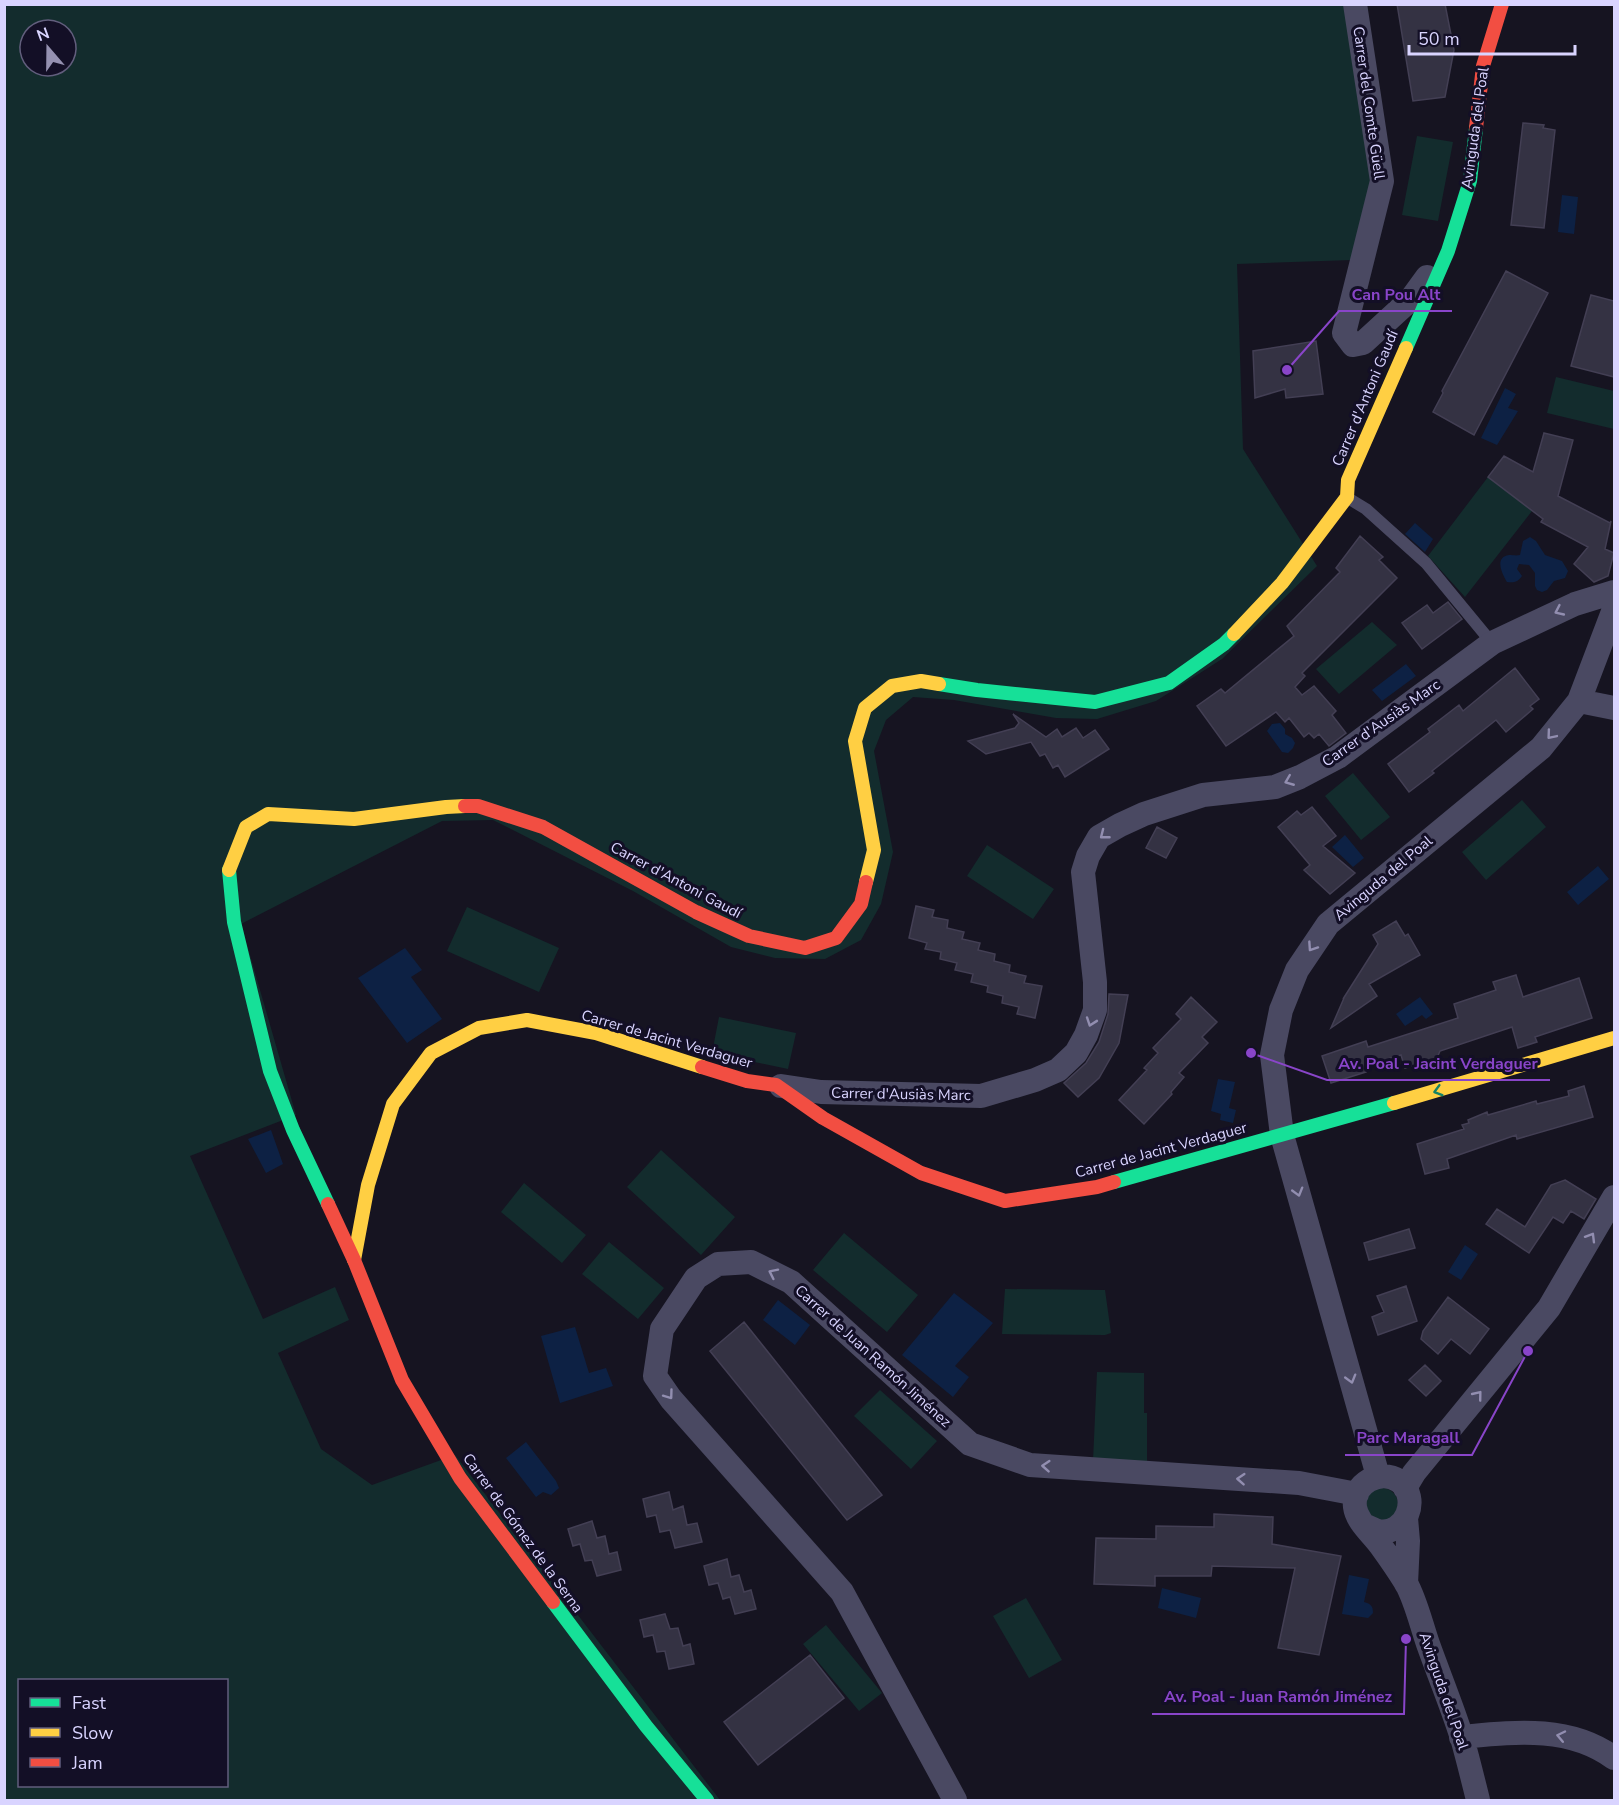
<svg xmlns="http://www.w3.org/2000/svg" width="1619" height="1805" font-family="'Nunito Sans',sans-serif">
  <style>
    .green { fill: #132c2d; fill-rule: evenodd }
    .water { fill: #0d2144 }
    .building { fill: #343243; stroke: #433f54; stroke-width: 1.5 }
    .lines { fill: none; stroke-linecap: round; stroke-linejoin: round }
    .lane { stroke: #4a4962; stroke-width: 12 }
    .street { stroke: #4a4962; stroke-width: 24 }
    .fast { stroke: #16e098; stroke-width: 14 }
    .slow { stroke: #ffcf43; stroke-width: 14 }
    .jam { stroke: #f24e42; stroke-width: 14 }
    .oneway { stroke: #928eb0 }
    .oneway2 { stroke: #158265 }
    .labels { text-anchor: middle; stroke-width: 6; stroke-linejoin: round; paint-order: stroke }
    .street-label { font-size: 15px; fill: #d9d4ff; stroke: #130f26 }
    .leader { fill: none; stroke: #8945c9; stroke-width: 2 }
    .callout-dot { fill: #8945c9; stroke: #130f26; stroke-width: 2 }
    .callout-label { font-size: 16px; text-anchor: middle; font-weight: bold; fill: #8945c9; stroke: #130f26; stroke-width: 6; stroke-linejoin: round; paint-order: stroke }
  </style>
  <rect width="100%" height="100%" fill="#161421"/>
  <path class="green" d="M5,5H1352L1375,169L1352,260L1237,264L1243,449L1317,566L1222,659L1156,701L1097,719L1056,718L954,700L913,697L886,720L874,751L893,852L881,904L861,940L825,959L775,958L731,947L633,891L493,820L442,821L241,924L296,1115L190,1156L263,1319L335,1287L349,1320L278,1353L321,1449L372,1485L455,1455L720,1800H5ZM30,30H66V66H30ZM20,1680H226V1786H20Z
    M1417,136L1453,142L1438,221L1402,215Z
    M1556,377L1614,391V429L1547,413Z
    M1488,477L1532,511L1465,597L1428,556Z
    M1372,622L1397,645L1339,694L1316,669Z
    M1353,773L1390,817L1361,840L1325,796Z
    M1522,800L1546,827L1486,880L1462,852Z
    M987,845L1054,889L1033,919L967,876Z
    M467,907L559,948L539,992L447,951Z
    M719,1017L796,1033L788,1069L712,1053Z
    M661,1150L735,1217L701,1255L627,1187Z
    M524,1183L586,1235L562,1263L501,1212Z
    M844,1233L918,1295L887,1332L813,1270Z
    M609,1242L664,1288L638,1319L582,1274Z
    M1005,1289L1105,1290L1111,1333L1105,1335L1002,1334Z
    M1097,1372L1144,1373V1413H1147V1463L1093,1461Z
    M880,1390L937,1441L911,1469L854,1416Z
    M1366 1504a16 16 0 1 1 32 0a16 16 0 1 1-32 0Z
    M1026,1598L1062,1660L1029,1678L993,1616Z
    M826,1625L882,1693L859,1711L803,1644Z"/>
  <path class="water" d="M1562,195L1578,197L1574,234L1558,232Z
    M1505,388L1516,394L1508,408L1518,411L1497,445L1481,438Z
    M1415,523L1433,539L1425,552L1405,534Z
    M1530,537L1536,541L1545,555L1562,561L1568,571L1565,578L1554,581L1547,590L1542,592L1537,590L1535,586V573L1529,565L1519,564L1517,569L1522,576C1518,582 1514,583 1507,582C1502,574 1494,557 1509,555C1513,555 1516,556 1520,555L1523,541Z
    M1406,664L1416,676L1382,701L1372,690Z
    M1280,723L1285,729V734L1292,738L1295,743L1293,748L1288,753L1282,752L1267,731L1272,724Z
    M1345,835L1364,858L1353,867L1332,847Z
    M1598,866L1609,879L1578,905L1567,892Z
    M405,948L422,970L411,977L442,1019L407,1043L358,978Z
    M1420,997L1433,1014L1426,1019L1422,1015L1405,1026L1396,1014Z
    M1218,1079L1235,1082L1229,1108L1236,1110L1233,1123L1220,1120L1221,1114L1211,1111Z
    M271,1130L283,1164L266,1173L248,1139Z
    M1465,1245L1478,1254L1461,1280L1448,1272Z
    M954,1293L993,1323L955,1366L969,1377L953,1397L902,1355Z
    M778,1300L810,1325L795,1345L763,1320Z
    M575,1327L589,1373L606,1368L613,1386L560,1403L541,1336Z
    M526,1442L556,1481L559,1488L551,1495L543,1492L536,1497L506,1458Z
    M1349,1575L1369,1579L1364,1602C1371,1604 1373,1606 1373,1613L1368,1618L1342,1614Z
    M1162,1588L1201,1598L1196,1618L1158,1608Z"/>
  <path class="building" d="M1397,4H1445L1454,50L1445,97L1413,101Z
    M1523,123L1544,125L1543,128L1555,130L1544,228L1511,225Z
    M1506,271L1548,293L1474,435L1433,412L1443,393L1442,391Z
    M1591,295L1614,301V377L1571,366Z
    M1316,341L1323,394L1286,398L1285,389L1255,398L1253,351Z
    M1544,433L1573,440L1558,496L1610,523L1611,521L1605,549L1614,553L1608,576L1594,582L1574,564L1588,547L1541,522L1543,519L1488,477L1504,456L1533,472Z
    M1360,536L1383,557L1379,560L1397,578L1302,673L1305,676L1295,687L1302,695L1314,686L1336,711L1332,715L1346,733L1329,746L1319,734L1314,738L1309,733L1304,737L1289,718L1285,722L1276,712L1226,746L1197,706L1221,689L1225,693L1294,636L1287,626L1340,572L1336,568Z
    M1448,602L1462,619L1422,649L1402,623L1427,605L1433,613Z
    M1515,668L1539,699L1530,706L1533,709L1506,732L1496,720L1432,771L1434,773L1409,792L1388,764L1430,732L1428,729L1459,705L1463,711Z
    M1013,714L1046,737L1057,729L1062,737L1076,728L1083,738L1095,730L1109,749L1065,777L1058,765L1053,768L1045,754L1040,756L1031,742L986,754L968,741L1015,728L1019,723Z
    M1312,807L1336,836L1323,846L1355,873L1330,894L1304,870L1310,865L1278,827L1297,811L1301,815Z
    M1157,827L1177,838L1166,858L1146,848Z
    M916,906L934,910L932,917L948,920L947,928L964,932L962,939L980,943L978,950L995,954L994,961L1010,965L1009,972L1026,976L1024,983L1042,986L1035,1018L1017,1014L1019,1007L1002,1003L1003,996L987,992L988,986L971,982L973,974L955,970L957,963L940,959L941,952L925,949L927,943L909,938Z
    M1396,921L1405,936L1408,934L1420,955L1369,984L1377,996L1331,1028L1344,998L1343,999L1378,944L1373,935Z
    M1516,975L1523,997L1579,978L1592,1018L1535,1037L1537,1042L1518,1048L1512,1027L1440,1051L1437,1058L1405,1068L1401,1055L1364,1066L1366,1072L1331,1083L1322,1056L1366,1041L1368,1047L1458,1018L1454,1004L1496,990L1493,982Z
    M1109,994L1128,995L1119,1043L1099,1078L1078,1097L1064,1083L1086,1063L1099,1042L1108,1014Z
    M1191,997L1217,1022L1202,1037L1208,1043L1179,1073L1184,1077L1171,1092L1172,1094L1144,1124L1119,1100L1147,1070L1144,1068L1158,1053L1153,1048L1181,1019L1176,1014Z
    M1584,1086L1593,1117L1517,1139L1516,1135L1447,1159L1449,1168L1425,1174L1417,1144L1464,1129L1462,1125L1469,1123L1468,1120L1487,1112L1488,1115L1536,1101L1537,1104L1569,1096L1568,1091Z
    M1565,1180L1596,1199L1584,1219L1571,1211L1563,1223L1553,1217L1529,1253L1486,1224L1497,1209L1525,1227L1551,1185Z
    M1409,1229L1415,1248L1369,1260L1364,1243Z
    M1406,1286L1417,1321L1378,1335L1372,1317L1384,1312L1377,1296Z
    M1448,1297L1489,1329L1470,1354L1451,1339L1438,1354L1421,1339L1423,1331Z
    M744,1322L882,1495L847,1520L710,1351Z
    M1425,1365L1441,1381L1426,1396L1409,1380Z
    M669,1492L673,1510L683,1506L687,1525L697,1523L702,1542L675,1548L670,1530L660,1532L656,1515L647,1517L643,1499Z
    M1214,1514L1273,1517L1272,1544L1341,1556L1319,1655L1278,1648L1295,1568L1212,1566L1211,1576H1155V1586L1094,1584L1096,1538L1156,1539V1526L1214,1527Z
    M592,1521L597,1538L605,1536L609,1554L617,1552L621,1570L597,1576L592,1560L585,1561L580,1544L573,1546L568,1529Z
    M727,1559L731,1577L739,1575L744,1592L751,1590L756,1609L735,1614L730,1597L723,1599L718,1583L709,1585L704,1566Z
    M665,1614L670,1629L678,1628L683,1646L690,1644L694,1664L669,1669L665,1651L657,1652L653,1635L644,1637L640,1620Z
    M810,1655L844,1698L758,1765L724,1722Z"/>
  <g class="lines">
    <path class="lane" d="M1348,498L1366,509L1426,563L1492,643"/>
    <path class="street" d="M1355,4L1382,181L1344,333L1353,345L1363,343L1411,299L1427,277
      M1579,701L1614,708
      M781,1086L821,1092L981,1096L1035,1080L1058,1070L1076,1053L1086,1035L1095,1010V982L1083,872L1088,856L1099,837L1120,825L1144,814L1203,795L1275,787L1300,777L1338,757L1492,643L1575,604L1614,592
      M1378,1476L1282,1135L1272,1055L1281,1010L1297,970L1328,924L1541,748L1579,701L1614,609
      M1405,1488L1414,1473L1549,1308L1614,1197
      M1365,1526C1370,1527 1374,1530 1378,1531C1406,1536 1421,1498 1399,1481C1380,1468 1352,1484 1355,1507C1357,1523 1375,1536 1383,1549C1391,1560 1399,1572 1406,1583C1416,1601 1421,1624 1428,1644C1439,1675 1452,1706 1462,1738C1468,1759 1473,1780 1478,1800
      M1406,1584L1408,1541L1406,1518
      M1461,1737C1514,1732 1569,1725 1614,1758
      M955,1800L842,1592L671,1399L655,1376L662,1329L696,1278L718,1264L751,1262L791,1282L970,1444L1030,1465L1299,1483L1357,1494"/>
    <path class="fast" d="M1406,348L1448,251L1470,181L1476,128
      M939,684L977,690L1095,702L1169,683L1224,644L1234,634
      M229,870L234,922L270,1071L293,1130L328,1204
      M1114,1182L1394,1103
      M553,1602L646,1726L707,1800"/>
    <path class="slow" d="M1234,634L1282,583L1347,497L1348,480L1406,348
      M229,870L246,827L268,814L354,819L446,807L465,806
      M866,882L874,850L855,741L865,708L892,686L921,681L939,684
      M1394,1103L1614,1038
      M354,1260L368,1185L393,1104L431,1053L479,1028L527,1020L596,1033L702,1067"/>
    <path class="jam" d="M1476,128L1483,66L1502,4
      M465,806H478L543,827L696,912L749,936L805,948L836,938L861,904L866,882
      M702,1067L747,1081L776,1085L823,1118L921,1173L1005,1201L1097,1187L1114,1182
      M328,1204L354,1260L402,1380L460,1478L553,1602"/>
  </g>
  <defs><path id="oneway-chevron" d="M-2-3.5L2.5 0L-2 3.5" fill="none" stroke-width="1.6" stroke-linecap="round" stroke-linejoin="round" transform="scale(1.5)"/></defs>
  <g class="oneway">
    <use href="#oneway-chevron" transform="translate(1559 611) rotate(155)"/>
    <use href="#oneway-chevron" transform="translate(1551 735) rotate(130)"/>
    <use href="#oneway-chevron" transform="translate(1289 781) rotate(158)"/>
    <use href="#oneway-chevron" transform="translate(1104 835) rotate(142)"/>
    <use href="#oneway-chevron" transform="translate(1312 947) rotate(124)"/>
    <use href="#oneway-chevron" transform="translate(1091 1022) rotate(109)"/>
    <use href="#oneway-chevron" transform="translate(1298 1192) rotate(74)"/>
    <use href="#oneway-chevron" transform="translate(1591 1237) rotate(-59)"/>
    <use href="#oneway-chevron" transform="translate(773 1273) rotate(-154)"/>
    <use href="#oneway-chevron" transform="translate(1351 1379) rotate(74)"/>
    <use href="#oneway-chevron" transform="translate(669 1395) rotate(54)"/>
    <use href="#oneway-chevron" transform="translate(1478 1395) rotate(-51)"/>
    <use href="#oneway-chevron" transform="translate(1046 1466) rotate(-176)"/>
    <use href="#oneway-chevron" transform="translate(1241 1479) rotate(-176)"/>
    <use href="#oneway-chevron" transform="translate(1561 1736) rotate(-168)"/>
  </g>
  <use class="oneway2" href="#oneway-chevron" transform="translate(1438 1091) rotate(164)"/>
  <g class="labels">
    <g class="street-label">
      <text transform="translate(1369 103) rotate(82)" y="5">Carrer del Comte Güell</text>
      <text transform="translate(1475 128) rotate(-82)" y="5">Avinguda del Poal</text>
      <text transform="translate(1365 398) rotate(-67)" y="5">Carrer d'Antoni Gaudí</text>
      <text transform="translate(1381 723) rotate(-35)" y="5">Carrer d'Ausiàs Marc</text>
      <text transform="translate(1383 878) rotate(-40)" y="5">Avinguda del Poal</text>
      <text transform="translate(676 880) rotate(28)" y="5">Carrer d'Antoni Gaudí</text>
      <text transform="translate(667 1039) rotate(16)" y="5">Carrer de Jacint Verdaguer</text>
      <text transform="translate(901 1094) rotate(1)" y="5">Carrer d'Ausiàs Marc</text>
      <text transform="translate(1161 1150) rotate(-15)" y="5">Carrer de Jacint Verdaguer</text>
      <text transform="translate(873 1356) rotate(42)" y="5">Carrer de Juan Ramón Jiménez</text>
      <text transform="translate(523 1533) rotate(54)" y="5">Carrer de Gómez de la Serna</text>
      <text transform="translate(1444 1691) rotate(71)" y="5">Avinguda del Poal</text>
    </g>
  </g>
  <path class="leader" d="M1287 370L1339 311H1452M1251 1053L1327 1080H1550M1528 1351L1472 1455H1345M1406 1639L1404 1714H1152"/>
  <g class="callout-dot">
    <circle cx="1287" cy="370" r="6"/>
    <circle cx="1251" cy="1053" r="6"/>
    <circle cx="1528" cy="1351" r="6"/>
    <circle cx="1406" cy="1639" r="6"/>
  </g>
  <g class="callout-label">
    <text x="1396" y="300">Can Pou Alt</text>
    <text x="1438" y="1069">Av. Poal - Jacint Verdaguer</text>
    <text x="1408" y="1443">Parc Maragall</text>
    <text x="1278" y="1702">Av. Poal - Juan Ramón Jiménez</text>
  </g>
  <rect width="1619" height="1805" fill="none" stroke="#d9d4ff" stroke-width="12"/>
  <rect x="18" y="1679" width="210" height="108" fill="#130f26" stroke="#625e7d" stroke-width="1.5"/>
  <rect x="30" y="1698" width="30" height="9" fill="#16e098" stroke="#625e7d" stroke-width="1.5"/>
  <text x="72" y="1709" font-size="18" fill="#d9d4ff">Fast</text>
  <rect x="30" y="1728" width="30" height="9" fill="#ffcf43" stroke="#625e7d" stroke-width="1.5"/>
  <text x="72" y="1739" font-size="18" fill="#d9d4ff">Slow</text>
  <rect x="30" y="1758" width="30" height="9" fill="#f24e42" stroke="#625e7d" stroke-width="1.5"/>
  <text x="72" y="1769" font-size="18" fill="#d9d4ff">Jam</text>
  <g transform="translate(48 48) rotate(340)"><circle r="28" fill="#130f26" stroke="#625e7d" stroke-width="1.5"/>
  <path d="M0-4.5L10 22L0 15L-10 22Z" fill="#9591b1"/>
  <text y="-9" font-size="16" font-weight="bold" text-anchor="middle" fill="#d9d4ff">N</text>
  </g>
  <path d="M1409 45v9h166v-9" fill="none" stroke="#d9d4ff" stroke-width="3"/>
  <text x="1418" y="45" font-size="18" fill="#d9d4ff" stroke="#130f26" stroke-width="4.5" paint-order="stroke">50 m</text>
</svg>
